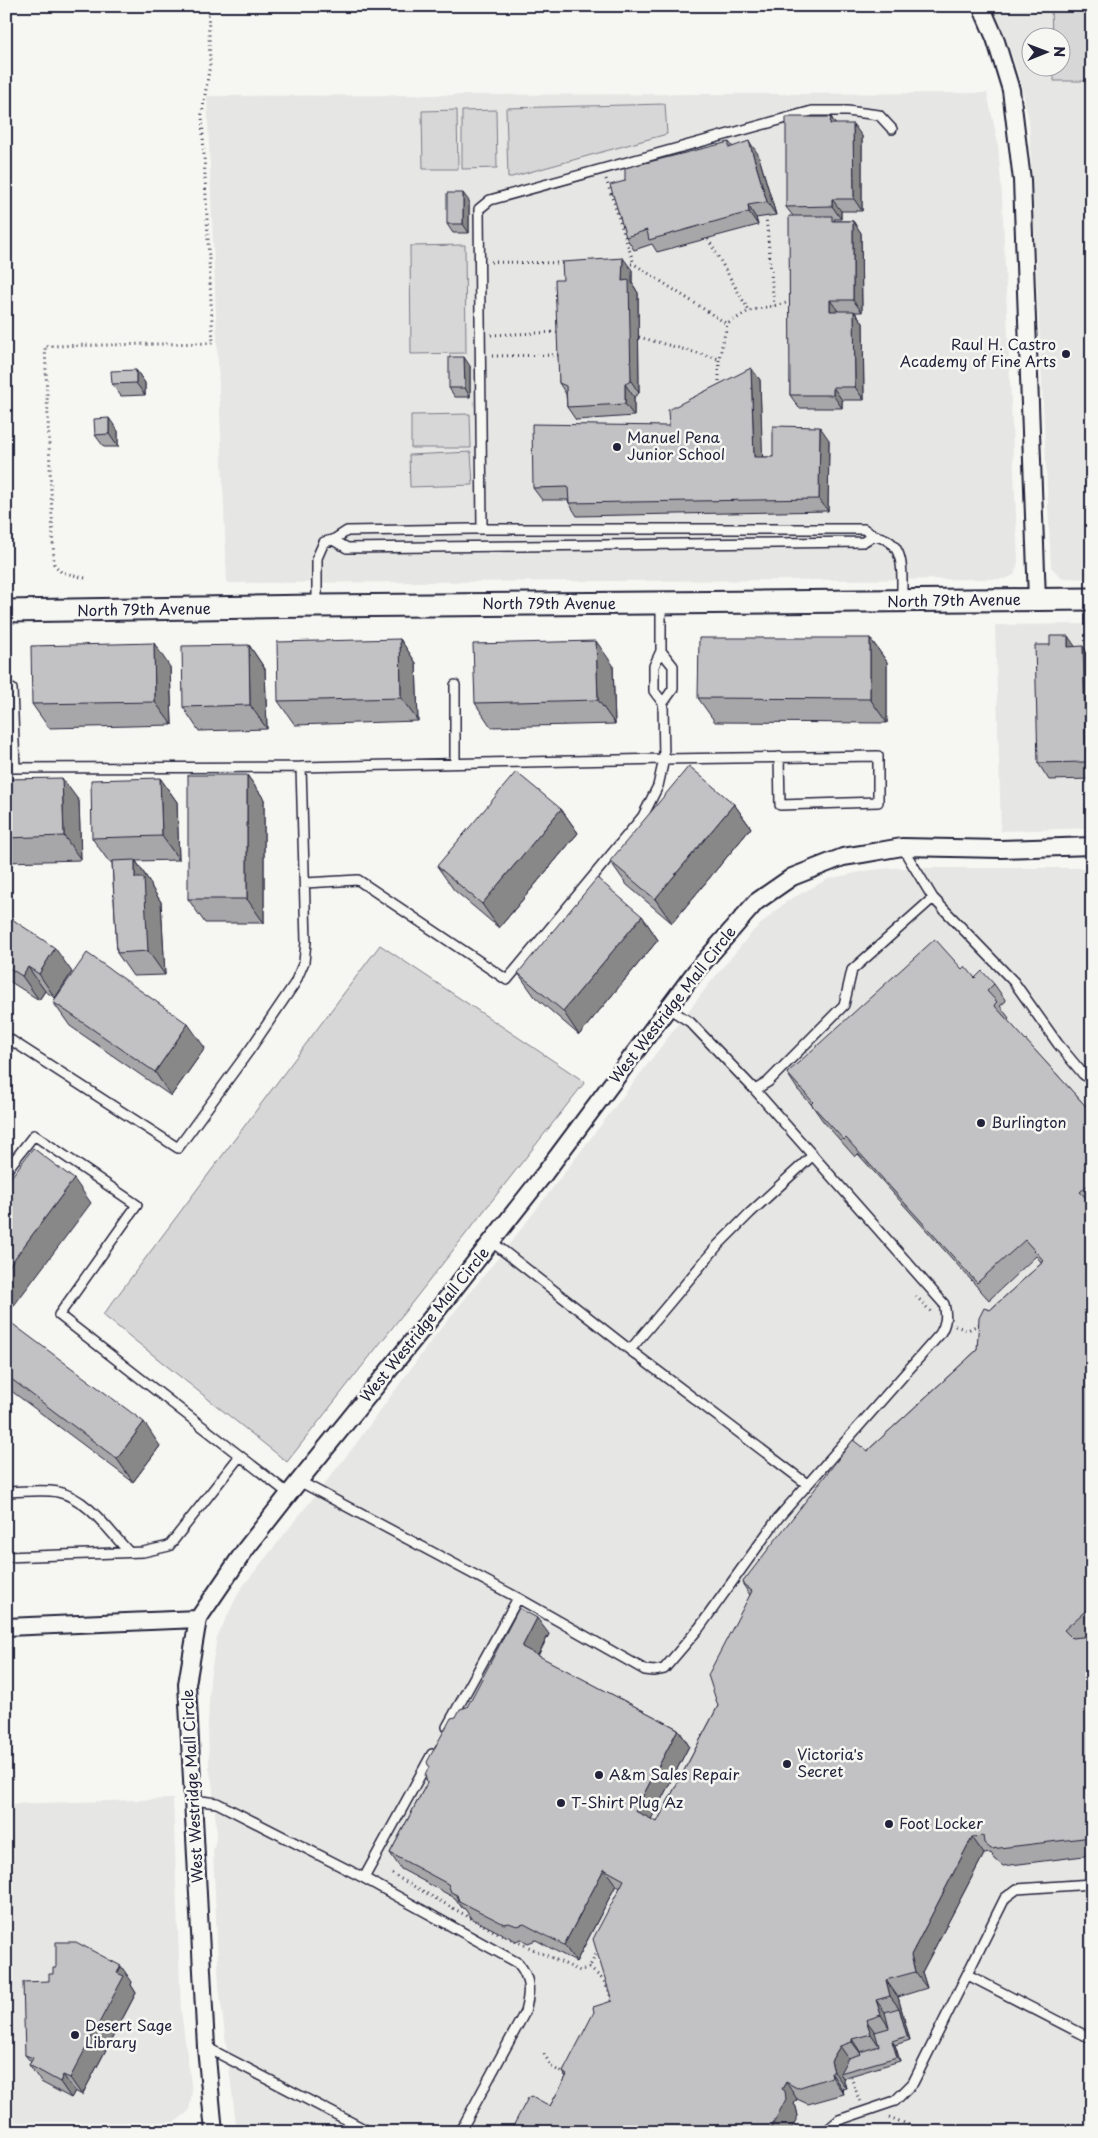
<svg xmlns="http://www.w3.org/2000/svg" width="1098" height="2138" font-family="'Playpen Sans',sans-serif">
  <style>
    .built { fill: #e6e6e4; fill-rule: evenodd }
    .green { fill: #d7d7d7; stroke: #7c7c89 }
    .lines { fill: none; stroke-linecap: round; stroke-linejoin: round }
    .service-casing { stroke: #22223b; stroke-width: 12 }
    .minor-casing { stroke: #22223b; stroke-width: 20 }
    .tertiary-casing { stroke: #22223b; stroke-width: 25 }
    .path { stroke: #22223b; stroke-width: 3; stroke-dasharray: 1 4; stroke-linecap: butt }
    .service { stroke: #f6f6f2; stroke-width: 9 }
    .minor { stroke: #f6f6f2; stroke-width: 16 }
    .tertiary { stroke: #f6f6f2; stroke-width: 21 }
    .wall { fill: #a7a7a9; stroke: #22223b }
    .shaded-wall { fill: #888889; stroke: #22223b }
    .building { fill: #c2c2c4; stroke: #22223b }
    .poi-dot { fill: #22223b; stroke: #f6f6f2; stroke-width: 2 }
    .labels { text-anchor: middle; stroke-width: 5; stroke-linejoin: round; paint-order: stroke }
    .poi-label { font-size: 15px; fill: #22223b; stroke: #f6f6f2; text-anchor: start }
    .street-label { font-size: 15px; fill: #22223b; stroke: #f6f6f2 }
  </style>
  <rect width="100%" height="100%" fill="#f6f6f2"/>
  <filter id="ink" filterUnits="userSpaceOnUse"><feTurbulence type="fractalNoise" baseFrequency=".02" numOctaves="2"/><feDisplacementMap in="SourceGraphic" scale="10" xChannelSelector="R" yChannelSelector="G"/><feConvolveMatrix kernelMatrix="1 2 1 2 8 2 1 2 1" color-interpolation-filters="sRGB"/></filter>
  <g filter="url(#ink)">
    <path class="built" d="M989,6H1092V579L1062,578L1051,567L1029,121L1020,79L1005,36ZM1030,38H1060V68H1030Z
      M987,93L998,143L1002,197L1018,562L1014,575L1005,579L227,583L207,96Z
      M1092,624V828L1001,831L995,625Z
      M893,868H1092V2132H237L219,1987L213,1851L217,1834L212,1782L209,1767L208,1724L210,1678L217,1637L240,1590L352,1449L434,1337L515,1237L709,984L754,930L787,901L828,879L870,870Z
      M173,1799L181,2011L192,2092L189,2111L175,2122H6V1804Z"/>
    <path class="green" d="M1051,6H1092V81H1054V68H1060V38L1052,37Z
      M665,104L667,134L508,178L506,108Z
      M457,110L458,169H423L422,111Z
      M496,110L497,168L462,169V111Z
      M465,245L466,353L411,354L410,246Z
      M470,414L471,448H411V415Z
      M471,452L473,485L410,487L409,455Z
      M380,945L585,1082L287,1462L103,1315Z"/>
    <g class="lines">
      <defs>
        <path id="service" d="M482,529L479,209L490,200L812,111H847L879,115L892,129
          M333,540L347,548L863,542L873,536
          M661,604V651L654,666V691L663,703
          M317,606V558L324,542L333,540L347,531L472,529H864C871,535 877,536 885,539C907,549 901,581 902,600
          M661,651L673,666V689L663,703L664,759L878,756V802L780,805L779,757
          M12,689L15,768
          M455,763V685
          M6,768L301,767L664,759L658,786L643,816L507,980L358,880L305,883
          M902,847L933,898L1014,982L1058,1044L1083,1074L1092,1081
          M6,1037L178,1148L251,1048L295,983L304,962L306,942L301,767
          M755,1090L768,1082L844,1005L852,970L933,898
          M6,1171L34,1135L137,1205L59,1315L289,1494
          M492,1242L630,1350L807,1484
          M630,1350L718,1245L750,1213L813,1155
          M299,1481L518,1598L645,1670L654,1671L664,1669L699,1628L778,1518L940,1334C946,1324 947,1316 944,1304L755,1090L690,1022L668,1008
          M6,1492C22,1492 42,1489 58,1492C87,1498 109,1531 129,1552
          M6,1557L143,1552L169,1546L239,1457
          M447,1727L518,1598
          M193,1800L217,1803L364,1878L518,1963C531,1978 530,1993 525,2012L460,2132
          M364,1878L432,1754
          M968,1975L1092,2039
          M206,2047L370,2132
          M825,2132L839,2120L895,2101L913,2083L1005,1898L1017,1889L1092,1884"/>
        <path id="minor" d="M981,6L995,38L1011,90L1022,180L1037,600
          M6,1627L198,1619
          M214,2132L206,2047L187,1684L198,1619L245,1550L299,1481L436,1312L545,1173L695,972L756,902L792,877L843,857L862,854L902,847L1001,849L1092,846"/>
        <path id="tertiary" d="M6,611L317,606L1092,599"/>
      </defs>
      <use href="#service" class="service-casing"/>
      <use href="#minor" class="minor-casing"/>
      <use href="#tertiary" class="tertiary-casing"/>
      <path class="path" d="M606,179L634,264
        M766,216L774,306
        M708,239L749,311
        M491,262L564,263
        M626,264H634L727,324
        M491,335L560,332
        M639,337L719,359
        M492,356L560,355
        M719,386V359L727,324L749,311L791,302
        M85,578L61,572L54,564L45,346L213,343L202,114L210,64L208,6
        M916,1296L933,1314
        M955,1326L968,1330L982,1323
        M392,1874L492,1930L580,1971L589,1968L598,1950
        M589,1968C603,1978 611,1987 611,2004
        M544,2054L552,2067L566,2075
        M849,2072L860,2102
        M889,2117L927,2132"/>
      <use href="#service" class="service"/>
      <use href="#minor" class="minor"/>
      <use href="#tertiary" class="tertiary"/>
    </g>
    <path class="wall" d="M831,117L835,124L862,136V211H841V219H834L835,221H853L861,233L862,312H855L863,323L864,400H842V408H799L790,395L793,216L786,207Z
      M729,142L733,147L758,154L776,215L756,218L758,225L657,252L652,244L634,250L626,237L625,181Z
      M469,201V233H453L447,224Z
      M632,270V283L638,293L639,393L634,397V416L576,420L567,407L566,394L559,383L563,280Z
      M470,366V397H455L449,388Z
      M751,368L760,380L762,457H773L829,440L828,511L577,516L569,503L568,500H542L533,488L669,426Z
      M136,370L145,383V395L121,396L112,384Z
      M118,431V447H104L95,435Z
      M870,638L887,662V723L715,722L698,698Z
      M400,639L416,663L418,721L295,725L278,701Z
      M249,645L265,669L267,729L199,731L183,707Z
      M1075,647L1092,659V779L1049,780L1038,763Z
      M613,665L615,724L491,727L475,703Z
      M170,667L172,725L49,728L32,704Z
      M247,775L264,799V923H205L188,899Z
      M160,778L177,802L179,860L136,861L151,884L152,888L161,902L165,975L133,976L117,953L112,862H109L92,838Z
      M6,779L79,801L81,860L6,862Z
      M734,804L751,828L672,923L627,885L610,861Z
      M561,809L578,833L499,928L454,890L437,866Z
      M6,915L72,972L55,998L45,991L39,1000L6,979Z
      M642,916L658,940L579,1035L535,997L518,973Z
      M962,969L975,978L994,984L1006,1001L1000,1006L1009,1018L1007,1020L1092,1113V1632L1087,1636H1092V1855L1003,1866L995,1859L991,1853L984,1854L922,1972L927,1988L898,1997L910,2040L895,2045L900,2061L843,2078L846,2088L842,2089L844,2094L808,2104L797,2099L794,2104L796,2107L798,2116L550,2106L566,2077L563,2072L612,2001L620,1888L616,1885L576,1962L536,1940L528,1943L521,1939L516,1941L471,1918L465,1909L462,1908L455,1898L401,1869L390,1853L427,1783L456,1717L549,1634L538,1656L678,1729L689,1746L651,1819L657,1822L718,1706L750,1595L742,1583L867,1451L977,1350L990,1310L1042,1263L1036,1256L989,1300L858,1154L855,1157L823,1121L811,1104L798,1090L787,1073Z
      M53,1002L205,1048L171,1096L70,1026Z
      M6,1319L160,1446L133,1482L6,1387Z
      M49,1981L132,1982L131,1985L136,1993L82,2095L75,2091L71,2098L41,2082L29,2065L31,2062L25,2055Z"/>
    <path class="shaded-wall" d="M831,117L839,130L830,124Z
      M853,124L862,136V211L854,199Z
      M749,141L758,154L776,215L767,202Z
      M463,193L469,201V233L463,224Z
      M832,199L841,211V219L832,206Z
      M748,205L756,218L758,225L749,212Z
      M853,221L861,233L862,312L853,300Z
      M623,258L632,270V283L638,293L639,393L631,381L622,281Z
      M830,300L839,312L830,311Z
      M854,311L863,323L864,400L855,387Z
      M464,357L470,366V397L465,388Z
      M751,368L760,380L763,470L754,457Z
      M136,370L145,383V395L136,383Z
      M625,384L634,397V416L625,404Z
      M833,387L842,400V408L833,395Z
      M109,418L118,431V447L109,434Z
      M820,427L829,440L828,511L819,499Z
      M1068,636L1079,652L1068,647Z
      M870,638L887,662V723L870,699Z
      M400,639L416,663L418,721L401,698Z
      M596,641L613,665L615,724L598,700Z
      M154,643L170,667L172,725L155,702Z
      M249,645L265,669L267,729L250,705Z
      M1083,646L1092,659V771L1086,762Z
      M247,775L264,799V923L247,899Z
      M62,778L79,801L81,860L64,836Z
      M160,778L177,802L179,860L162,836Z
      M734,804L751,828L672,923L655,899Z
      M561,809L578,833L499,928L482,904Z
      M135,860L151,884L152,888L161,902L165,975L148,951L135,878Z
      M642,916L658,940L579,1035L563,1011Z
      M55,948L72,972L55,998L39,974Z
      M28,967L45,991L39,1000L22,976Z
      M188,1024L205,1048L171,1096L155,1072Z
      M74,1179L91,1203L6,1316V1270Z
      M144,1422L160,1446L133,1482L117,1459Z
      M537,1618L549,1634L533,1664L522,1647Z
      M678,1729L689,1746L647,1827L635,1811Z
      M972,1837L984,1854L922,1972L927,1988L915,1972L911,1955Z
      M604,1869L616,1885L576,1962L564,1945Z
      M121,1966L132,1982L131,1985L136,1993L82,2095L70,2078Z
      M886,1980L898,1997L910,2040L907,2036L899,2008L890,1996Z
      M876,2000L888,2016L892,2032L881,2015Z
      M866,2020L878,2036L882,2050L871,2034Z
      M852,2039L863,2056L864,2058L852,2042Z
      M892,2041L895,2045L900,2061L897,2057Z
      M840,2046L851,2062L840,2073L843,2078L846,2088L834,2072L831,2061Z
      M831,2072L842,2089L844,2094L832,2077Z
      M63,2075L75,2091L71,2098L60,2082Z
      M786,2082L797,2099L794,2104L796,2107L798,2116L790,2132H769L782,2089Z"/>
    <path class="building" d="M786,117H831L830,124H853L854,199H832V206L786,207Z
      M749,141L767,202L748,205L749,212L649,240L647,230L626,237L610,185L625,181V168L729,142V148Z
      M447,193H463V224H447Z
      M789,216H832V221H853V300H830V311H854L855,387H833V395H790Z
      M623,258L622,281L629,280L631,381L625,384V404L567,407L566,386L559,383L555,280H563L562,262Z
      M449,357H464L465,388H449Z
      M751,368L754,457H773V426L820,427L819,499L569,503L568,487L533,488L532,424L669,426L668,410Z
      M136,370V383L112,384L111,371Z
      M109,418V434L95,435L94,419Z
      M1050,636H1068V647L1083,646L1086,762L1038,763L1035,645H1050Z
      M699,638H870V699L698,698Z
      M400,639L401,698L278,701L277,642Z
      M596,641L598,700L475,703L473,644Z
      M154,643L155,702L32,704L31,646Z
      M249,645L250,705L183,707L182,646Z
      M689,766L734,804L655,899L610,861Z
      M516,772L561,809L482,904L437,866Z
      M188,775H247V899H188Z
      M62,778L64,836L6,838V779Z
      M160,778L162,836L92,838L91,780Z
      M135,860V878H144L148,951L117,953L112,861Z
      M597,878L642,916L563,1011L518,973Z
      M6,915L55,948L39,974L28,967L22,976L6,966Z
      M935,939L962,969L965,966L975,978L982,971L994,984L987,991L997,1002L994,1005L1092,1113V1181L1080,1192L1092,1204V1605L1064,1630L1072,1638L1092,1636V1837L991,1849L984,1843L983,1836L972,1837L911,1955L915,1972L886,1980L890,1996L876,2000L881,2015L866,2020L871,2034L852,2039V2042L840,2046L831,2061L834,2072H831L832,2077L797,2088L786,2082L782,2089L785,2091L786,2099L769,2132H510L528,2098L532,2096L550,2106L567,2075L563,2072L594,2012L593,2007L612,2001L593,1939L624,1880L604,1869L564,1945L524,1924L517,1926L509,1923L504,1924L459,1901L457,1895L451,1892L448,1884L390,1853L427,1783L425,1775L429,1767L427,1762L451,1718L456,1717L460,1709L467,1707L519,1608L537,1618L522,1647L678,1729L635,1811L657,1822L718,1706L708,1675L752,1591L742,1583L853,1440L867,1451L977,1350L979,1318L984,1308L990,1310L1044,1261L1025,1240L977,1283L846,1138L844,1140L811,1104L813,1102L787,1073Z
      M87,953L188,1024L155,1072L53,1002Z
      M33,1148L74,1179L6,1270V1184Z
      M6,1319L144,1422L117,1459L6,1375Z
      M56,1942H76L121,1966L117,1973L124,1976L70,2078L63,2075L60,2082L29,2065L33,2058L25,2055L23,1982L49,1981V1974H53V1968H56Z
      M899,2008L907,2036L892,2041L897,2057L840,2073L848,2058L861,2054L860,2052L879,2046L875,2032L889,2028L885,2012Z"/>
  </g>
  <g class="poi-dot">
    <circle cx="1066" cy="354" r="5"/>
    <circle cx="617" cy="447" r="5"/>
    <circle cx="981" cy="1123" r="5"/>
    <circle cx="787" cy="1764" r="5"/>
    <circle cx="599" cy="1775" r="5"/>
    <circle cx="561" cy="1803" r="5"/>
    <circle cx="889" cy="1824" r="5"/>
    <circle cx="75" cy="2035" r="5"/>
  </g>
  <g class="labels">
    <g class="poi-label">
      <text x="1056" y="350" text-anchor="end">Raul H. Castro<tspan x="1056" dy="17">Academy of Fine Arts</tspan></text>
      <text x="627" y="443">Manuel Pena<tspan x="627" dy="17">Junior School</tspan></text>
      <text x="991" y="1128">Burlington</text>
      <text x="797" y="1760">Victoria's<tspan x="797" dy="17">Secret</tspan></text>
      <text x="609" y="1780">A&amp;m Sales Repair</text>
      <text x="571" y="1808">T-Shirt Plug Az</text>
      <text x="899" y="1829">Foot Locker</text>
      <text x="85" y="2031">Desert Sage<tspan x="85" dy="17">Library</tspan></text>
    </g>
    <g class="street-label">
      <text transform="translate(954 601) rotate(-1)" y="5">North 79th Avenue</text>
      <text x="549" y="609">North 79th Avenue</text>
      <text transform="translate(144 610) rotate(-1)" y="5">North 79th Avenue</text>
      <text transform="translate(673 1005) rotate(-52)" y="5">West Westridge Mall Circle</text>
      <text transform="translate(425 1325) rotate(-51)" y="5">West Westridge Mall Circle</text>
      <text transform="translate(193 1786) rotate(-93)" y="5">West Westridge Mall Circle</text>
    </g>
  </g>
  <rect width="1098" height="2138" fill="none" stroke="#f6f6f2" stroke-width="25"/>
  <rect x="12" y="12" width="1073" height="2113" fill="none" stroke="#22223b" stroke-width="2" filter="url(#ink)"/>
  <g transform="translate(1046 52) rotate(89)"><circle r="24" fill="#f6f6f2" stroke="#a1a1a9"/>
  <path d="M0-4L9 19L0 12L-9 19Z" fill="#22223b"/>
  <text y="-8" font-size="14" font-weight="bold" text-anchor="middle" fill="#22223b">N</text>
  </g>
</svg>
